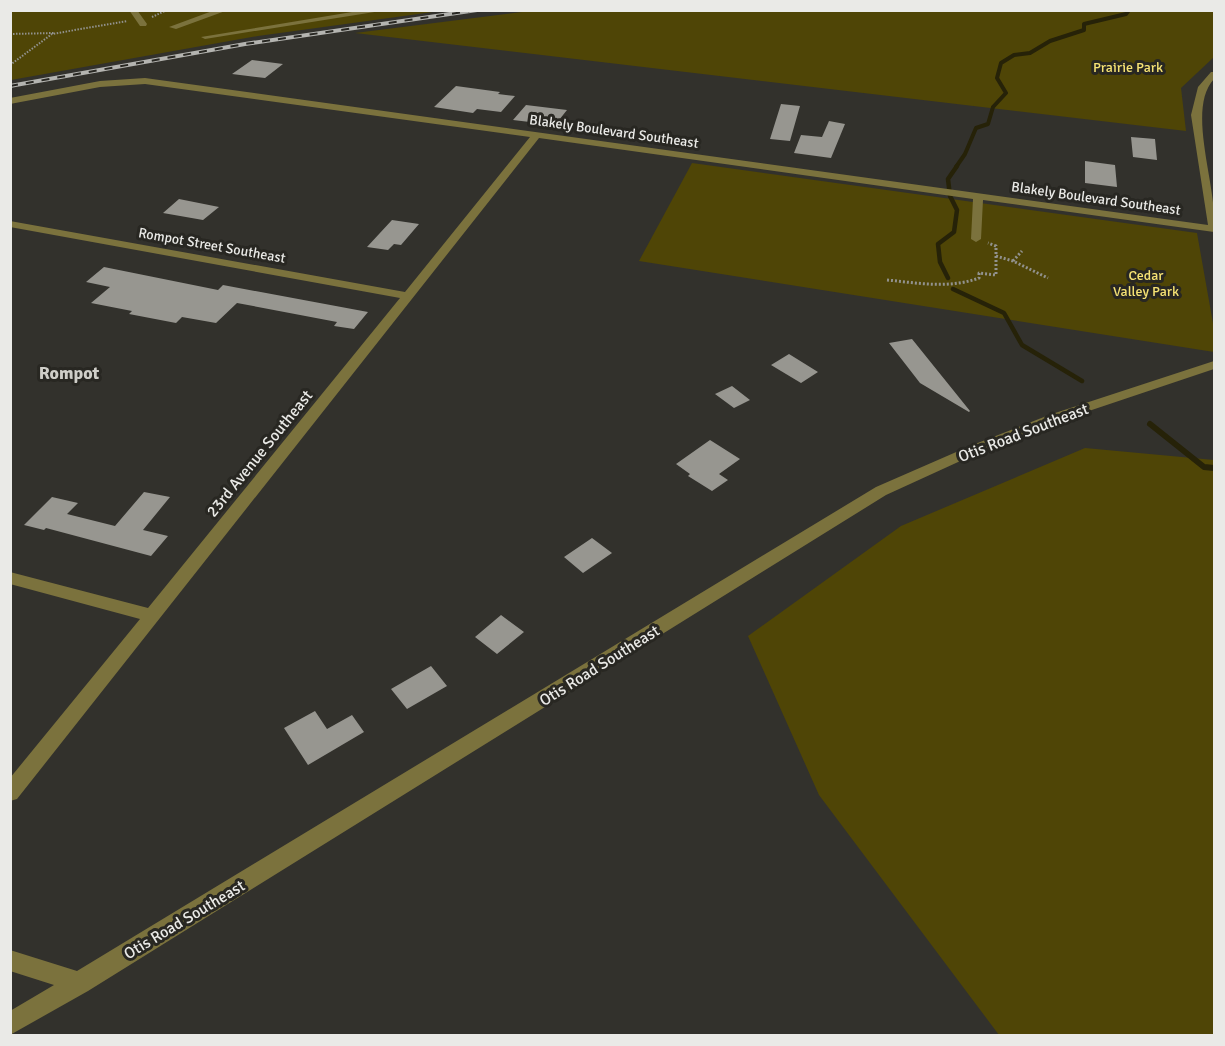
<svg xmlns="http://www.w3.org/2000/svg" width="1225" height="1046" font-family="Signika,sans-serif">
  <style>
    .green { fill: #4f4506 }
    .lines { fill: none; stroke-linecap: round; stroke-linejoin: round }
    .stream-far2 { stroke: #262208; stroke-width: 4 }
    .stream-far1 { stroke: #262208; stroke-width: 4.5 }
    .stream { stroke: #262208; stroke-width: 6 }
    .building { fill: #979690 }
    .path-far1 { stroke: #92928e; stroke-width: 2; stroke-dasharray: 1.5 1.5; stroke-linecap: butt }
    .path { stroke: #92928e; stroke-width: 3; stroke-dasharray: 2 2; stroke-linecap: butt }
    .minor { fill: #7b723d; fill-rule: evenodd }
    .rail-casing { stroke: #b4b4b0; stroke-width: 4 }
    .rail { stroke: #282722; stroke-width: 2; stroke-dasharray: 8; stroke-linecap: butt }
    .labels { text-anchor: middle; stroke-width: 6; stroke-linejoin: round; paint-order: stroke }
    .far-park-label { font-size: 14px; fill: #f6e374; stroke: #282722 }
    .far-street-label { font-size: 14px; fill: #eaeae7; stroke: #282722 }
    .street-label { font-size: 16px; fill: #eaeae7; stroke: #282722 }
    .neighbourhood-label { font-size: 18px; font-weight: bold; fill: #cfcec8; stroke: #282722 }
  </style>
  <rect width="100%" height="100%" fill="#32312c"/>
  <path class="green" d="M538,10L1214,11V57L1181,88L1186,131L355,33Z
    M11,11H440L258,36L11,80Z
    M692,163L1197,233L1214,329V352L639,261Z
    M1085,448L1214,460V1035H999L819,795L748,636L901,526Z"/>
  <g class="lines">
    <path class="stream-far2" d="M956,167L965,154L976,128L988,124L993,107L1006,93L997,78L1001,63L1014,55L1030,53L1050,41L1084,30V24L1126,14L1129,10"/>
    <path class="stream-far1" d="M948,278L940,262L938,244L954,232L957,210L950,196L948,179L957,166
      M953,289L1004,313L1022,345L1082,381"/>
    <path class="stream" d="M1150,424L1204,467L1214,468"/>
  </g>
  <path class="building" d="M252,60L283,64L265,78L232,74Z
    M456,86L500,92L498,94L515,96L501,112L477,109L473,113L434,107Z
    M781,104L800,106L790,141L770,139Z
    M526,105L567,110L555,125L513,120Z
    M829,121L845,124L831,158L794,153L801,135L822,137Z
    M1131,137L1155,139L1157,160L1133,157Z
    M1085,161L1115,165L1117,187L1085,183Z
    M179,199L219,207L203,220L163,213Z
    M392,220L419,224L401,245L394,244L388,250L367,247Z
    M104,267L218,290L223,285L368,312L354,329L334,326L337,322L237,303L216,323L182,317L176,323L129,314L132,311L91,303L110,287L86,282Z
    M912,339L970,411L969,412L920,383L889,343Z
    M789,354L818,372L801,383L771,365Z
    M732,386L750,400L734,408L715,394Z
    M710,440L740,459L719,474L728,480L712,491L688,476L690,474L676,464Z
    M144,492L170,497L143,530L168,536L151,556L46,528L44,530L24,525L52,497L78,503L67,514L115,526Z
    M592,538L612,553L583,573L564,557Z
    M501,615L524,632L497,654L475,637Z
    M431,666L447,686L407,709L391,689Z
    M315,711L327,729L352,715L364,732L308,765L284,728Z"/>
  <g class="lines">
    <path class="path-far1" d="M152,17L167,10
      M10,34L54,33
      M10,65L52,34L127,21"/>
    <path class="path" d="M996,256L1013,261L1048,278
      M1013,261L1022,251
      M887,280C918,283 949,289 979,278V273L996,275V246L988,243"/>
    <path class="minor" d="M129,10H137L147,24L146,26H140Z
      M215,10H228L176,29L169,27Z
      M364,10H387L205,39L201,37Z
      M1211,72H1214V79C1185,110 1219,189 1214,232L983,200L981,239L976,242L971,239L973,199L539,138L17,799L10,801V778L140,619L10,584V572L148,608L400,298L10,227V221L405,292L530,137L145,84L100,87L10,104V98L100,81L145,78L1208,225L1191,115L1198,87Z
      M1214,361V369L1059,421L980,452L886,495L88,991L10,1035V1011L54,985L10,971V950L77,971L876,487L970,446L1049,415Z"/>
    <defs>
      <path id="rail" d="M10,86L245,44L477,10"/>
    </defs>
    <use href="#rail" class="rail-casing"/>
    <use href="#rail" class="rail"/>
  </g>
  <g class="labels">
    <g class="far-park-label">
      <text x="1128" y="72">Prairie Park</text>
      <text x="1146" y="280">Cedar<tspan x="1146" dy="16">Valley Park</tspan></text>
    </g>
    <g class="far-street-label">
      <text transform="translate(614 131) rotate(8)" y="5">Blakely Boulevard Southeast</text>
      <text transform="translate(1096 198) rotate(8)" y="5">Blakely Boulevard Southeast</text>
      <text transform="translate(212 245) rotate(10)" y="5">Rompot Street Southeast</text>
    </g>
    <g class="street-label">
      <text transform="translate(1023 432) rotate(-21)" y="6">Otis Road Southeast</text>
      <text transform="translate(259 453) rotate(-51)" y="6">23rd Avenue Southeast</text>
      <text transform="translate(599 665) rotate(-32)" y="6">Otis Road Southeast</text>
      <text transform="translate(184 919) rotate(-31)" y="6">Otis Road Southeast</text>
    </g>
    <g class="neighbourhood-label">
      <text x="69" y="379">Rompot</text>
    </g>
  </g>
  <rect width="1225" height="1046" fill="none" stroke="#eaeae7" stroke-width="24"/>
</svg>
